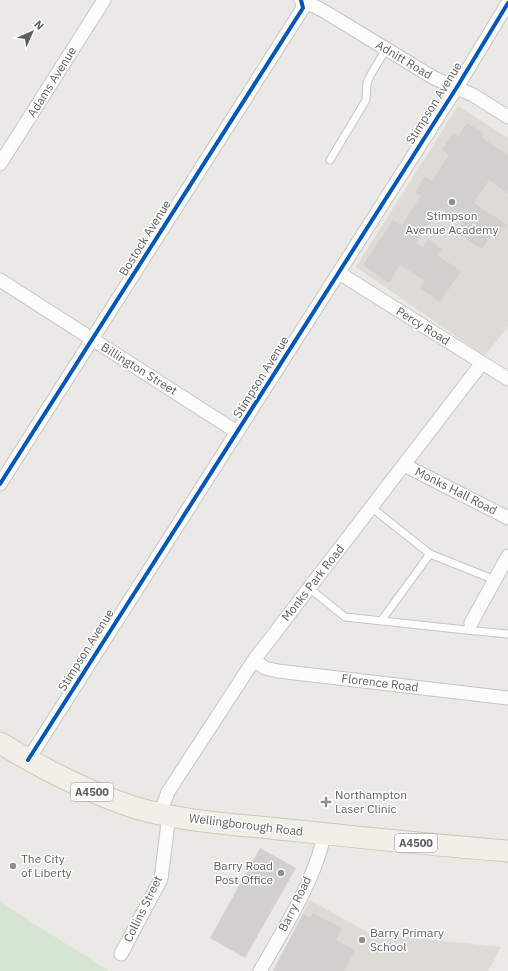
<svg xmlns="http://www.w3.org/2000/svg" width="508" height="971" font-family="'IBM Plex Sans',sans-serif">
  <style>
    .education { fill: #dedbd6 }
    .green { fill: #d6e5d3 }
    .building { fill: #d1d0cf }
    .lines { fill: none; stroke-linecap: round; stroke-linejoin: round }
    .service-casing { stroke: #c5c5c5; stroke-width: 9 }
    .minor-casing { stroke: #c5c5c5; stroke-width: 15 }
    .primary-casing { stroke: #d0c7b6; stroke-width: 23 }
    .service { stroke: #fcfcfb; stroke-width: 7 }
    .minor { stroke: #fcfcfb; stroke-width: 13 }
    .primary { stroke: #f1efe8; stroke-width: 21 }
    .cycleway-casing { stroke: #fff; stroke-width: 6 }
    .cycleway { stroke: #0057b8; stroke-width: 4 }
    .poi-dot { fill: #8e8f91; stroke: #fff; stroke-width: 1.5 }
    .labels { text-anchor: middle; stroke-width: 3; stroke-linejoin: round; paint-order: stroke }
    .shield { fill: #fff; stroke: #8d8f92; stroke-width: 1 }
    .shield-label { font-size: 11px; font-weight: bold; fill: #5c5f63 }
    .street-label { font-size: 12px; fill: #5c5f63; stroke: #fff }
    .poi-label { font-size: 12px; fill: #5c5f63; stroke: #fff; text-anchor: start }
  </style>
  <rect width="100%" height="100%" fill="#ebe9e6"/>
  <path class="education" d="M458,106L508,138V326L485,356L356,267Z
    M310,900L369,933L501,947L488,971H273Z"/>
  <path class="green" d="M0,902L109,971H0Z"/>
  <path class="building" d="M467,123L484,134L482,138L508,155V193L489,180L474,203L506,224L496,239L491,235L482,249L456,232L462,222L440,208L416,243L423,247L428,239L442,249L438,256L461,271L440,302L420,288L425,281L400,265L389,283L363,265L393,220L401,226L421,195L415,192L425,176L432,181L449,155L442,150L453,133L458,136Z
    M260,848L296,868L245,958L210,938Z
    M313,913L342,928L336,940L355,950L344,971H273L303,914L310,918Z"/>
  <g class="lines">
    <defs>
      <path id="service" d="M330,160L366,100L367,83L370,76L386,49
        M371,507L430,554L495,580
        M309,588L345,617L466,630
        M381,621L430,554
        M468,627L466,630L508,634"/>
      <path id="minor" d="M301,0L322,10L434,78L473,95L508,117
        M0,164L104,0
        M339,273L508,379
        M0,280L237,432
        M404,465L508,518
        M0,484L303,8L302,1
        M471,623L508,556
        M254,660L265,668L278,671L508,698
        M28,760L457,87L508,3
        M160,813L168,792L254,660L482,363
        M121,954L161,879L169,815
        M260,971C282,932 317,877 324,834"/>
      <path id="primary" d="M0,743C43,769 85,791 133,807C178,821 232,824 279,829C356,837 432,845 508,851"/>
    </defs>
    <use href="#service" class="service-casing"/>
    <use href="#minor" class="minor-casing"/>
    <use href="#primary" class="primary-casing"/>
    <use href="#service" class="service"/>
    <use href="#minor" class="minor"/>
    <use href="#primary" class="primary"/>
    <defs>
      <path id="cycleway" d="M0,484L303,8L301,0
        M28,760L457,87L508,3"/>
    </defs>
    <use href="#cycleway" class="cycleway-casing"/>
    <use href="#cycleway" class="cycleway"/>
  </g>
  <g class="poi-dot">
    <circle cx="452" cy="202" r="4"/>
    <path d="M324 796h4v4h4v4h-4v4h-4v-4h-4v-4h4z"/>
    <circle cx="13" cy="866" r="4"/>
    <circle cx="281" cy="873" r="4"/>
    <circle cx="362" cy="940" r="4"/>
  </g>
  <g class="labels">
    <g class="shield">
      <rect x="71" y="783" width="42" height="18" rx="3"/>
      <rect x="395" y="834" width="42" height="18" rx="3"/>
    </g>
    <g class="shield-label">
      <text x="92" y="796">A4500</text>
      <text x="416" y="847">A4500</text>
    </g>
    <g class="street-label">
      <text transform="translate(404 60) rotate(31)" y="4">Adnitt Road</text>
      <text transform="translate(52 82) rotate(-58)" y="4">Adams Avenue</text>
      <text transform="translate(434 103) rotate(-58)" y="4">Stimpson Avenue</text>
      <text transform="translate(145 238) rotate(-58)" y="4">Bostock Avenue</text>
      <text transform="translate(423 326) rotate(32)" y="4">Percy Road</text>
      <text transform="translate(139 369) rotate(32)" y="4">Billington Street</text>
      <text transform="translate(261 377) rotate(-58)" y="4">Stimpson Avenue</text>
      <text transform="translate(456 491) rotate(27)" y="4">Monks Hall Road</text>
      <text transform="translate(313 583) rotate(-52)" y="4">Monks Park Road</text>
      <text transform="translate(86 650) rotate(-58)" y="4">Stimpson Avenue</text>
      <text transform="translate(380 683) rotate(7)" y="4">Florence Road</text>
      <text transform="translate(246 825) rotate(7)" y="4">Wellingborough Road</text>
      <text transform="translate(295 904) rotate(-64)" y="4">Barry Road</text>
      <text transform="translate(143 909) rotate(-64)" y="4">Collins Street</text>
    </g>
    <g class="poi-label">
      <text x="452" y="220" text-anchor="middle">Stimpson<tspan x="452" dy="14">Avenue Academy</tspan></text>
      <text x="335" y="799">Northampton<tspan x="335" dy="14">Laser Clinic</tspan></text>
      <text x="21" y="863">The City<tspan x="21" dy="14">of Liberty</tspan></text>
      <text x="273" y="870" text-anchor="end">Barry Road<tspan x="273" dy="14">Post Office</tspan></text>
      <text x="370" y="937">Barry Primary<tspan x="370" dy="14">School</tspan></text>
    </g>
  </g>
  <g transform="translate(32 32) rotate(45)" stroke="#ffffff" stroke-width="3" paint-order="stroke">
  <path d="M0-3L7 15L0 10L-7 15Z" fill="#5c5f63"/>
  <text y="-6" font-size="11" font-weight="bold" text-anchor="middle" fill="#5c5f63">N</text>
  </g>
</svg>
